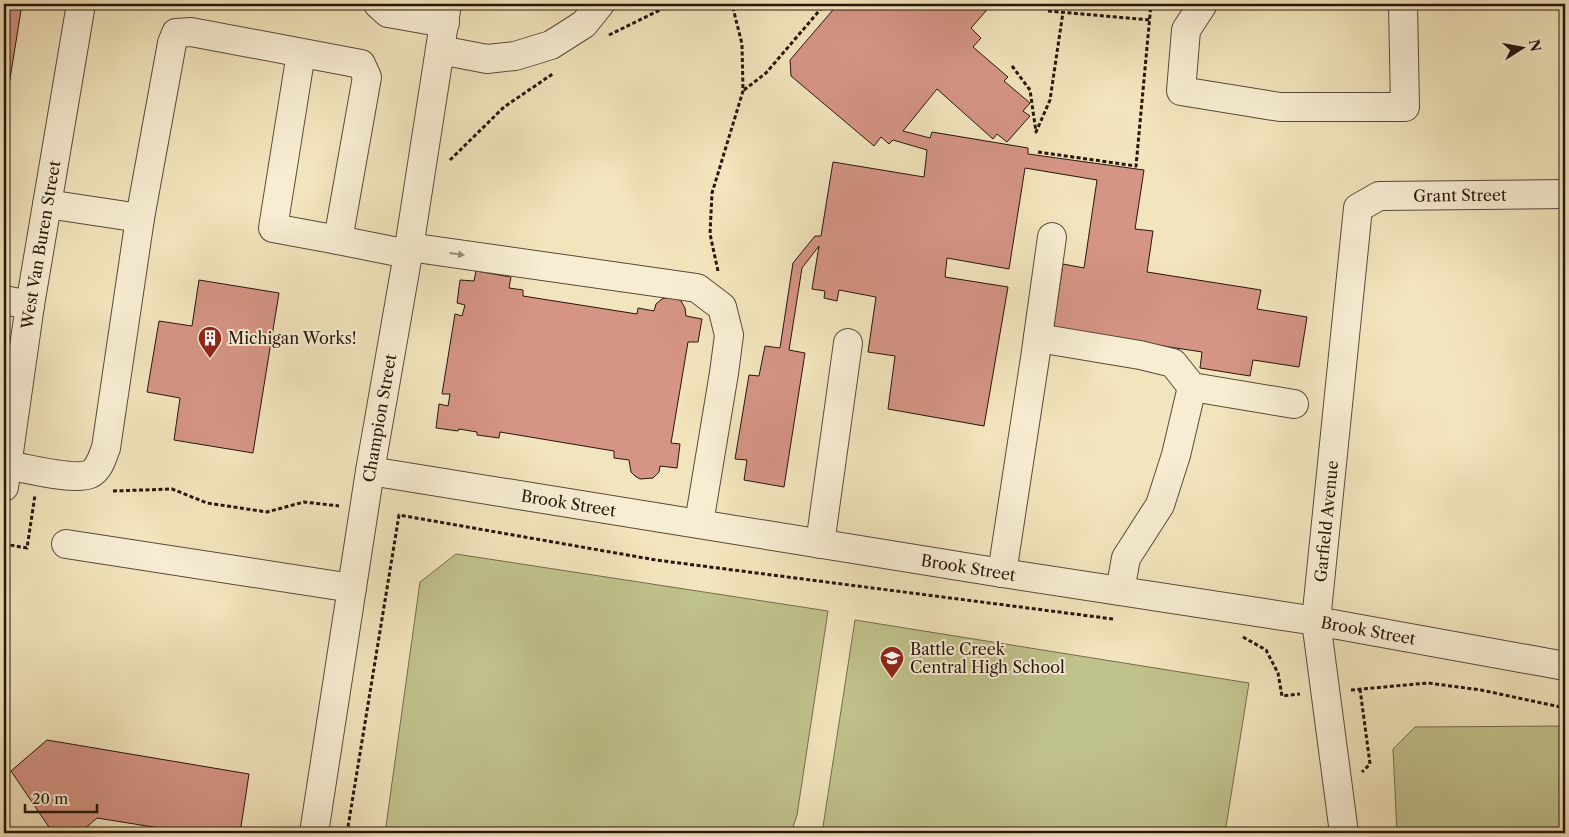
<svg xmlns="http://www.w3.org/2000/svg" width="1569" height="837" font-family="'Libre Caslon Text',serif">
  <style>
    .green { fill: #c0c28c; stroke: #746c4c }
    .building { fill: #d59485; stroke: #27160c }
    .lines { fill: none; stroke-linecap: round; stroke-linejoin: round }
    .minor-casing { stroke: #5a4a38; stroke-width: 30 }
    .path { stroke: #27160c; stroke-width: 3; stroke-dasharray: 4 2.5; stroke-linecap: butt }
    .minor { stroke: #f7edd3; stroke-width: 28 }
    .oneway { fill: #998c79 }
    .labels { text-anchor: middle; stroke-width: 4; stroke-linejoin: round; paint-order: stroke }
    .street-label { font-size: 16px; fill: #27160c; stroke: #f7edd3 }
    .poi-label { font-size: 16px; fill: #27160c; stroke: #f7edd3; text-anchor: start }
  </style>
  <rect width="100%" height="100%" fill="#f2e4bc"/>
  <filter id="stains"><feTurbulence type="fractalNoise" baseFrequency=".004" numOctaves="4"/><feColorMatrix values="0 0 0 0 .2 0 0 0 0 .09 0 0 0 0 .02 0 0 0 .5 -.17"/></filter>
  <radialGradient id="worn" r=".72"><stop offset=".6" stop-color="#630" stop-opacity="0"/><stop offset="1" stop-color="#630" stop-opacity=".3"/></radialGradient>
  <path class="green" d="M456,554L828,611L797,815L791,833H385L420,582Z
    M855,620L1249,683L1225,833H822Z
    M1565,726V833H1397L1393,749L1415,727Z"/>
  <path class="building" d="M4,4H22L4,116Z
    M838,4H992L971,28L981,38L973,47L1008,77L1004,81L1030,103L1023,111L1030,116L1007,142L997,134L993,139L937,89L903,131L930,138L932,132L1028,148V154L1144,170L1135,229L1153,231L1147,272L1261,290L1257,309L1307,317L1299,367L1253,360L1250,376L1200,368L1202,352L1053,329L1063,264L1084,268L1097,180L1025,168L1009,269L947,258L945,277L1008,287L984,426L888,409L895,356L868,352L876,297L839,290L837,301L824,298L825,291L812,289L819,246L802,268L789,350L805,353L784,487L744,480L747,460L735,459L749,375L759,376L765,346L780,348L793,263L815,236H821L833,162L924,177L927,150L893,140L889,144L881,137L874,146L791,76L790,60Z
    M4,136H7L4,159Z
    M476,271L511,277L509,288L523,290V296L637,314L638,308L654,311L656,304L662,299L669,297L676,298L681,301L685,308L686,316L702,319L698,342H688L671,443L680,444L677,468L660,466L659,472L653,478L640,479L635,476L631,472L629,460L614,458V451L500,432L499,438L477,435V432L459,429L458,431L436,428L439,404L448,406L450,394H442L455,314L462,316L465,305L457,303L460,280L474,281Z
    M199,280L279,293L253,453L174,440L180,398L147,392L159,321L192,326Z
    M47,740L249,774L240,833H171L172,830L97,818L80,833H53L11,771Z"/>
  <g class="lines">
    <defs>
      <g id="minor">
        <path d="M378,4L388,13L445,23"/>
        <path d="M1203,4L1186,30L1181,91L1280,107H1405L1403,4"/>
        <path d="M440,50L487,59L515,56L551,45L584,24L600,4"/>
        <path d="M301,53L273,228L338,240"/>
        <path d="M140,218L172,43L176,33L191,32L361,64L367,77L338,240L408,254"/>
        <path d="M409,247L697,288L722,307L729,335L724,373L699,523"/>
        <path d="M4,300L30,305"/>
        <path d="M1038,338L1140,355L1173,363L1192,387L1294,404"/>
        <path d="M7,465C25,468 75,481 90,474C100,469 102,457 106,448L140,218L47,204"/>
        <path id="s1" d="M370,471L1002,573L1316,621L1565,666"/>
        <path id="s2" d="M4,487L30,305L81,4"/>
        <path d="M66,544L352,588"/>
        <path d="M820,544L848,343"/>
        <path d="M1002,573L1035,358L1052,237"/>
        <path d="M1120,591L1126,558L1160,505L1176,455L1192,387"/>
        <path id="s3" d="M314,833L370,471L408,254L447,4"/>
        <path id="s4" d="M1344,833L1316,621L1358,208L1379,196L1565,194"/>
      </g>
    </defs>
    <use href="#minor" class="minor-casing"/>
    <path class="path" d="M1048,11L1150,20
      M609,35L666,7L691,4
      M1012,66L1030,90L1036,132L1050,100L1063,12
      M744,90L766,73L825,4
      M1038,152L1136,166L1151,4
      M450,160L504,107L554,73
      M718,271L710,234L712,193L743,91L742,44L732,4
      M113,491L172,489L207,503L267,512L304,502L339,506
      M4,544L27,548L35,495
      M1243,637L1266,650L1278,673L1282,696L1300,694
      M1360,689L1370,764L1362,772
      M1351,690L1428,683L1481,690L1565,708
      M347,833L399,515L656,560L1113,619"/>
    <use href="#minor" class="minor"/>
  </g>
  <defs><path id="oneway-solid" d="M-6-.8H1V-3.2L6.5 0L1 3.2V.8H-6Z" transform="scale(1.25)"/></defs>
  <use class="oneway" href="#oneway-solid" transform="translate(457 254) rotate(8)"/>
  <defs>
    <symbol id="building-pin" viewBox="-11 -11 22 30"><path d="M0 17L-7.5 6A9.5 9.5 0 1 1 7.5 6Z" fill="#8f2418" stroke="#f7edd3"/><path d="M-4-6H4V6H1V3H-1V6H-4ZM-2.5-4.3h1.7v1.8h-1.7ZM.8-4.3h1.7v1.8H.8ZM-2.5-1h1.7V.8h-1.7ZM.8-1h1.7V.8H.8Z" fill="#fff"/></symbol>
    <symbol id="school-pin" viewBox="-11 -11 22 30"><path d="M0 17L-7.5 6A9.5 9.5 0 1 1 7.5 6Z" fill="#8f2418" stroke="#f7edd3"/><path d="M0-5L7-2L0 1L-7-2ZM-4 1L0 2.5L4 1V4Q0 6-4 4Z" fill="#fff"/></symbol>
  </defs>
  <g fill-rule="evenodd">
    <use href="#building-pin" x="196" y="324" width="28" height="38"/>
    <use href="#school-pin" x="878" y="644" width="28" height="38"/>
  </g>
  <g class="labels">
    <g class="street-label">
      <text dy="6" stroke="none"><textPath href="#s4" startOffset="734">Grant Street</textPath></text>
      <text dy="6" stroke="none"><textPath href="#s2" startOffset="245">West Van Buren Street</textPath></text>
      <text dy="6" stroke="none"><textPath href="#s3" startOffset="420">Champion Street</textPath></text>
      <text dy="6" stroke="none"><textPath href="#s1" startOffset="201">Brook Street</textPath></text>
      <text dy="6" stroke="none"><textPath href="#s4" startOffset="314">Garfield Avenue</textPath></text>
      <text dy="6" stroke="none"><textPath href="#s1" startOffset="606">Brook Street</textPath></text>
      <text dy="6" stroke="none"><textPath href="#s1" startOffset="1011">Brook Street</textPath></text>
    </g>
    <g class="poi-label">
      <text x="228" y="344">Michigan Works!</text>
      <text x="910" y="655">Battle Creek<tspan x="910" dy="18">Central High School</tspan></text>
    </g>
  </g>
  <rect width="1569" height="837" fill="none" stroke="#f2e4bc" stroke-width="20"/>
  <rect x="5" y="5" width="1559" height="827" fill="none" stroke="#27160c" stroke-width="2.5"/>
  <rect x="10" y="10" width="1549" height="817" fill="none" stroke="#27160c"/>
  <g transform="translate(1522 48) rotate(79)" stroke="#f7edd3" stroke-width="4" paint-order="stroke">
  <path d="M0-4L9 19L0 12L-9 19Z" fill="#27160c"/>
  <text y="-8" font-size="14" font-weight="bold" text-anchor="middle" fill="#27160c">N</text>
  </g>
  <path d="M25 804v8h72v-8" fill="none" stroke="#27160c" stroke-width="2.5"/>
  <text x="32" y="804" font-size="15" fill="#27160c" stroke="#f7edd3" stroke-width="4" paint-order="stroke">20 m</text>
  <rect width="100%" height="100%" filter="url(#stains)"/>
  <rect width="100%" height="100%" fill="url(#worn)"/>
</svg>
